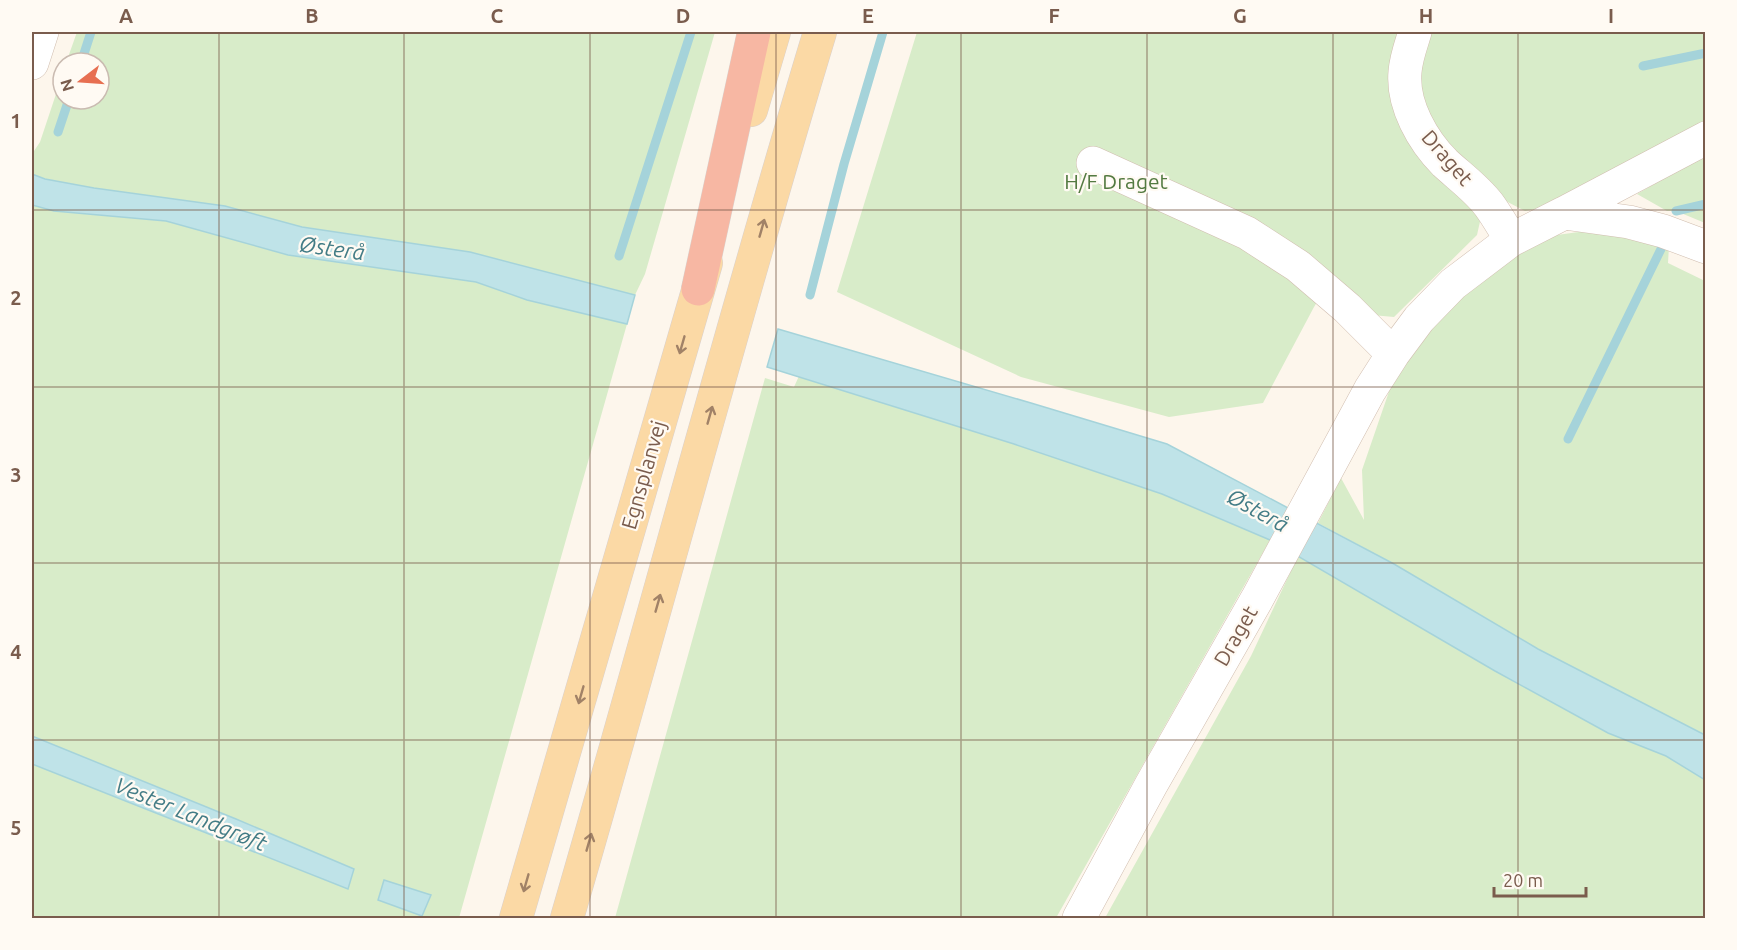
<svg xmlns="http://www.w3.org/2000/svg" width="1737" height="950" font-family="Ubuntu,sans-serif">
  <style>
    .green { fill: #d8ecc9 }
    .water { fill: #bfe3e8; stroke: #a5d3da; stroke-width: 1.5 }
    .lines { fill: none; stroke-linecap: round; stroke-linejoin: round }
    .stream { stroke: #a5d3da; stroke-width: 9 }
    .minor-casing { stroke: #d1beb0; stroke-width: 34 }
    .major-casing { stroke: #dad1cd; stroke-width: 34 }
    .highway-casing { stroke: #dad1cd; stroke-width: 34 }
    .minor { stroke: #fff; stroke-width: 33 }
    .major { stroke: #fbd9a5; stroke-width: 33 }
    .highway { stroke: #f7b7a3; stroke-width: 33 }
    .oneway { stroke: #a18267 }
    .grid { fill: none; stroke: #7a5c4d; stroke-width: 1.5; stroke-opacity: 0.55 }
    .labels { text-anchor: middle; stroke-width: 4.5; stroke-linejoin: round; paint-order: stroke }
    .street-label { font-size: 21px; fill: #7a5c4d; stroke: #fffaf3 }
    .park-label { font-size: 21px; fill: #537a41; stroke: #fffaf3 }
    .water-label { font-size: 22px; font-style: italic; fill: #437c86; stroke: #fffaf3 }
    .neatline { fill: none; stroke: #7a5c4d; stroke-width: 2 }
    .grid-label { font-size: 20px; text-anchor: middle; font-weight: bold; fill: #7a5c4d }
  </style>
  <rect width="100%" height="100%" fill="#fdf6ec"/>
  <path class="green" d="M77,32H715L645,274L635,295L470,252L302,227L225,206L94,188L45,179L32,174V154L40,142L63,73V99H99V63H66Z
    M917,32H1705V123L1548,207L1525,211L1498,197L1481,217L1477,235L1394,317L1372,315L1332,277L1314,307L1263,403L1169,417L1021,377L837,292Z
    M1705,155V223L1676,211H1667L1637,194Z
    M32,205L54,211L166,221L288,255L476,282L527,300L627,324L459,918H32Z
    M1593,230L1669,246L1668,263L1705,281V735L1538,649L1394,564L1318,523L1341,478L1364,520L1362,470L1394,377L1427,329L1470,284L1525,248L1557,235Z
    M799,376L1014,444L1162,494L1270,540L1056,918H615L765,378L794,387Z
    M1298,556L1495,671L1608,733L1666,756L1705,780V918H1105L1251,656Z"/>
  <path class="water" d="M32,174L45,179L94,188L225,206L302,227L470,252L635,295L627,324L527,300L476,282L288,255L166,221L54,211L32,205Z
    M778,329L1031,403L1167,444L1394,564L1538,649L1705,735V780L1666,756L1608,733L1495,671L1270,540L1162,494L1014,444L767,367Z
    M32,736L236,819L354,869L348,889L32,764Z
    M384,880L431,895L422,916L378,900Z"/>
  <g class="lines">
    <path class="stream" d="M81,63L91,32
      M1643,66L1706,53
      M58,132L69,99
      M1676,211L1706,204
      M619,256L691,32
      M810,295L844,164L883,32
      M1568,439L1662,247"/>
    <defs>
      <path id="minor" d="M1415,32C1411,45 1406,58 1405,72C1402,105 1423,141 1445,163C1459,176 1477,189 1489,205C1497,216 1504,228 1511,240
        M32,63L42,32
        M1093,163L1247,233L1298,266L1347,308L1393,354
        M1564,213L1706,138
        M1079,918L1151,785L1257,599L1370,390L1393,354L1419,319L1453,284L1511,240L1564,213L1629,222L1663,231L1706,247"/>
      <path id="major" d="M751,110L774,32
        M516,918L706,263
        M567,918C653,623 731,326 820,32"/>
      <path id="highway" d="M698,289L754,32"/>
    </defs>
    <use href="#minor" class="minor-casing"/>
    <use href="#major" class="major-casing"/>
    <use href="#highway" class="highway-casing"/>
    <use href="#minor" class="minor"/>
    <use href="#major" class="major"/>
    <use href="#highway" class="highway"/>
  </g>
  <defs><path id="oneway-shaft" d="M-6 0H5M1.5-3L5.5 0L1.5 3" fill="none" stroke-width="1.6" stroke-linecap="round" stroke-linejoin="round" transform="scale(1.5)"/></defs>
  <g class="oneway">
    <use href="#oneway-shaft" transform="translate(762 228) rotate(-74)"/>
    <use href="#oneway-shaft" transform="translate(682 345) rotate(106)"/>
    <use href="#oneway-shaft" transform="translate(710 415) rotate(-74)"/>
    <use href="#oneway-shaft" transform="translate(658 603) rotate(-74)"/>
    <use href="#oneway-shaft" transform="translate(581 695) rotate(106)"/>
    <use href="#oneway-shaft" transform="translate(589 842) rotate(-74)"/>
    <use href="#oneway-shaft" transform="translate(526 883) rotate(106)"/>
  </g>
  <path class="grid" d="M219,32V918M404,32V918M590,32V918M776,32V918M961,32V918M1147,32V918M1333,32V918M1518,32V918M32,210H1706M32,387H1706M32,563H1706M32,740H1706"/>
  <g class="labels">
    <g class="street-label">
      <text transform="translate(1447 158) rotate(49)" y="7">Draget</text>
      <text transform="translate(644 475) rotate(-74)" y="7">Egnsplanvej</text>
      <text transform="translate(1236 636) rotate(-60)" y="7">Draget</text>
    </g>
    <g class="park-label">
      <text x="1116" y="189">H/F Draget</text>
    </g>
    <g class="water-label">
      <text transform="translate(332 248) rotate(8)" y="8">Østerå</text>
      <text transform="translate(1258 510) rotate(29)" y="8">Østerå</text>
      <text transform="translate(191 814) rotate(22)" y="8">Vester Landgrøft</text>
    </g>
  </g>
  <rect width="1737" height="950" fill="none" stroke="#fffaf3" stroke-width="66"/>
  <g transform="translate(81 81) rotate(253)"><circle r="28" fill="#fffaf3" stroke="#cabbb1" stroke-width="1.5"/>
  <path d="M0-4.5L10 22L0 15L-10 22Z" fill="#e76f51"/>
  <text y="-9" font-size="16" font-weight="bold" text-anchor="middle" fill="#7a5c4d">N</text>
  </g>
  <path d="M1494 887v9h92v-9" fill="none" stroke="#7a5c4d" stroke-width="3"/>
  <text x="1503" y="887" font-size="18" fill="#7a5c4d" stroke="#fffaf3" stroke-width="4.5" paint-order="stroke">20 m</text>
  <rect x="33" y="33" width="1671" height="884" class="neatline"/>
  <g class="grid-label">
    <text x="126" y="23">A</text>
    <text x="312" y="23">B</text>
    <text x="497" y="23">C</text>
    <text x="683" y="23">D</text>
    <text x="868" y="23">E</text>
    <text x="1054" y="23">F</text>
    <text x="1240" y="23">G</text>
    <text x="1426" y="23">H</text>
    <text x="1611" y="23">I</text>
    <text x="16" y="128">1</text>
    <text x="16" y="305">2</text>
    <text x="16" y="482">3</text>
    <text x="16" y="659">4</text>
    <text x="16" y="835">5</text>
  </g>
</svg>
